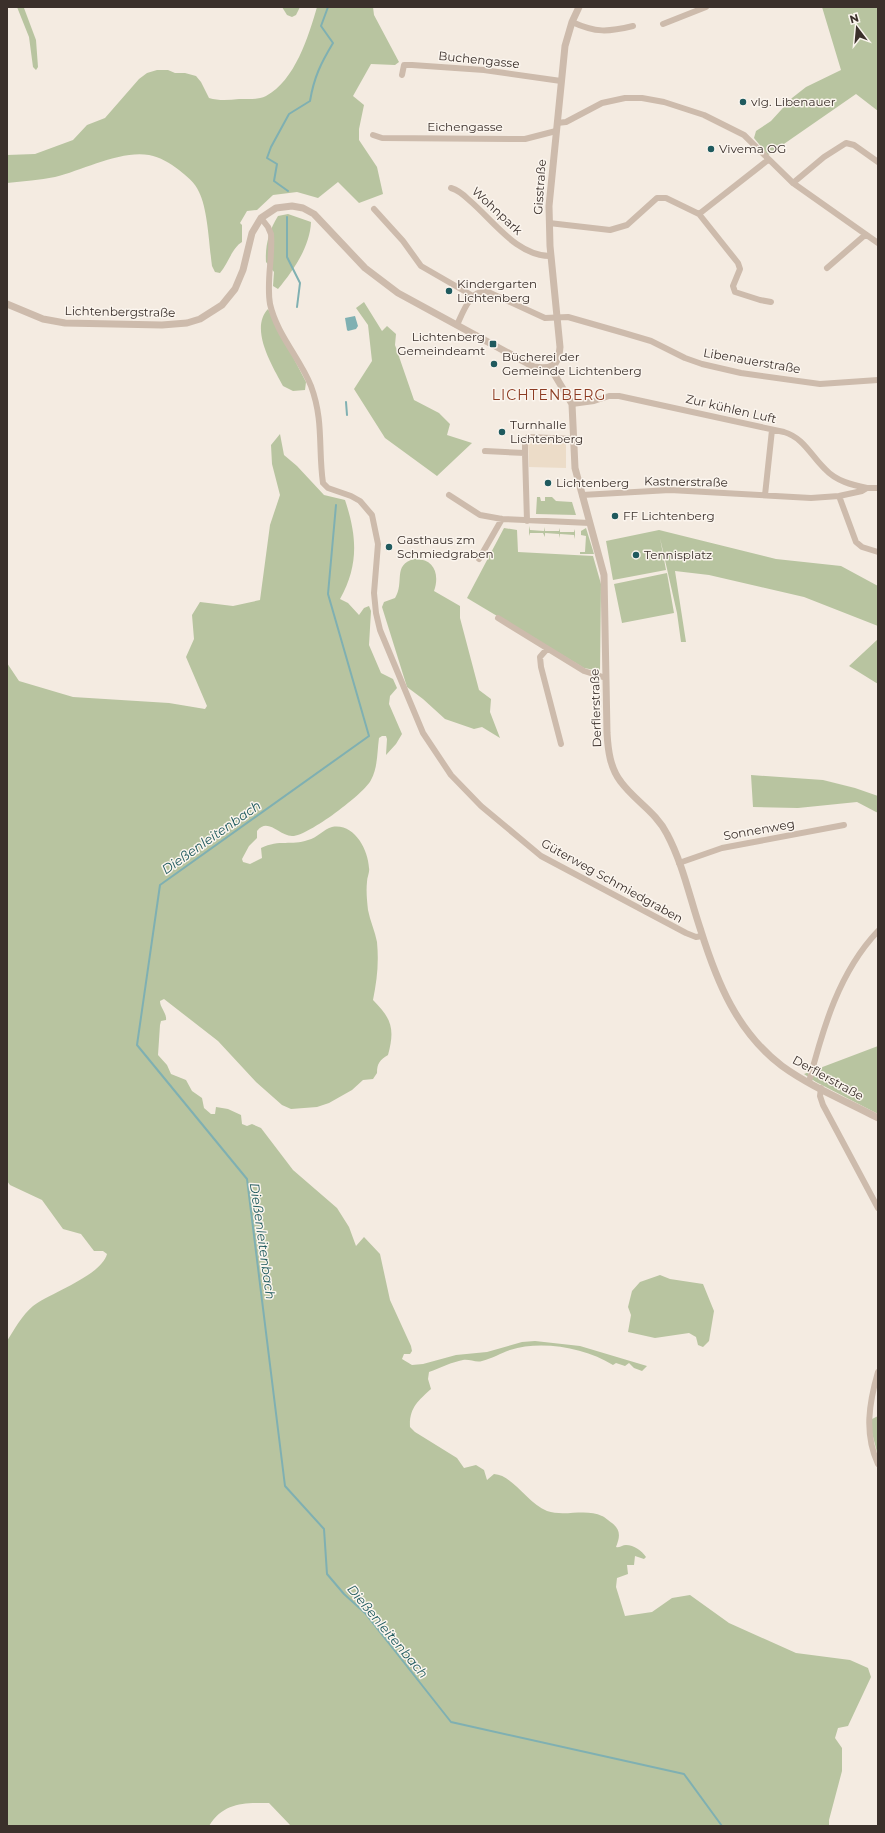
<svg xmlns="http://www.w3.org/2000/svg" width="885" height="1833" font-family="Montserrat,sans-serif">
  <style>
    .green { fill: #b8c4a0 }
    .plaza { fill: #ecdcc8 }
    .water { fill: #7fb0b2 }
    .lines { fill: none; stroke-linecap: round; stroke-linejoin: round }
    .stream { stroke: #7fb0b2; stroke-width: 2 }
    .minor { stroke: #cdbbac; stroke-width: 6 }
    .tertiary { stroke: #cdbbac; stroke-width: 7 }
    .poi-dot { fill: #1f5a5e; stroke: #fbf5ee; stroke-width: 1.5 }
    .labels { text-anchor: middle; stroke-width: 3; stroke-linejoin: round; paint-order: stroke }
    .street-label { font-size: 12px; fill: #3b302b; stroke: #fbf5ee }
    .poi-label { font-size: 12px; fill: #3b302b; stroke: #fbf5ee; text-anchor: start }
    .water-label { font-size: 13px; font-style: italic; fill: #1f5a5e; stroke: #fbf5ee }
    .quarter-label { font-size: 14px; letter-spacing: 1px; fill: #8c3b22; stroke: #fbf5ee }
  </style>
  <rect width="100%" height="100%" fill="#f4ebe1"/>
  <path class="green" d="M17,7L24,8L36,40L38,67L36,70L33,67L29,37Z
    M282,7H300L296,15L292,17L287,15Z
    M317,7H373L374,15L399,62L395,65L371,64L353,96L364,105L359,129V140L377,167L383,194L359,203L338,182L318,198L297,192L273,195L257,210L247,211L240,223L242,225V242C232,248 228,264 220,273L215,272L212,266C209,245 208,210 199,192C195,182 186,176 179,170C170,163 160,157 149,155C121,150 83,170 55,177C40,180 23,181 7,183V155L35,154L73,140L87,125L105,118L139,79L147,73L157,70H168L175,73H185L196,76L201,82L209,98C219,101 229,100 239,99C248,99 258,100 266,96C295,81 309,35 317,7Z
    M822,7H877L878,111L856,94L768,155L754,138L756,131L771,121L792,98L806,87L841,70Z
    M288,214L311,222C310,247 293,271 278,289L273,286L274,272L266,262C265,246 269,230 278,216Z
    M364,302L382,331L387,326L396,334L395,345L414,400L439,413L450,424L447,435L472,443L437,476L385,438L354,389L372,361L368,325L356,308Z
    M268,309L306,382L305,390L293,391L283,386C273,367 249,329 268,309Z
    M280,434L284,455L297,466L324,495L345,500C357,536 359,565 340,599L348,603L359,615L364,608L369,606L371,611L369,645L381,673L393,679L397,688L390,696L389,704L402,734L396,744L386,755L387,739L386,736H382L379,738C377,752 378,767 371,780C365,793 307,837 292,836C279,836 268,817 257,831V838L249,846L242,859L243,862L250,864L262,858L261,848C280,839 291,846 308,840C317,838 324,829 332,827C354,823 368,849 369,868C370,872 367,877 367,882C366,891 367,901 368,910C370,921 375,931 377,942C379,963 377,980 373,1000C392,1019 395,1029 388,1055C380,1060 377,1063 377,1073L373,1079L363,1080L352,1090L329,1103L317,1107L291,1109L282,1105L256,1082L218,1041L164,999L160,1001C160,1008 167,1013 166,1020L161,1021L160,1025L158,1055L167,1065L171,1074L186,1080L192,1091L202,1098L204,1108L211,1114H215L216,1107L228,1109L241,1115L242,1124L247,1126L252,1124L261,1128L293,1170L337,1208L349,1227L356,1246L364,1237L380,1254L390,1300L411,1346L412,1351L410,1354H404L402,1359L412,1365L423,1364L456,1355L487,1352L522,1342L535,1341L580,1346L647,1366L642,1371L634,1368L629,1363L625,1366L616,1363L613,1365C585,1348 542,1340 510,1350C501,1353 491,1359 482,1361C476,1363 470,1359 463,1360C452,1362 440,1368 429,1372L428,1379L431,1389C418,1401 409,1408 410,1427L415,1432L457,1458L464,1468L476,1465L484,1470L487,1480L494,1474C513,1475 527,1503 547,1511C564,1517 586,1508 602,1516C605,1517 609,1521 612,1523C621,1530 620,1537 616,1547C621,1548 622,1545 626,1545C634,1545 642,1551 646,1557L644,1559L635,1556L634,1565H627L628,1574L617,1578L616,1587L625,1616L652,1612L672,1598L690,1595L729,1623L796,1653L850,1660L868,1668L871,1677L848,1726L838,1728L835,1738L842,1748V1771L829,1820V1826H291L269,1803C244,1803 224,1802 209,1826H7V1341C14,1330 22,1315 33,1306C50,1293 101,1276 107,1254L103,1251H94L81,1234L63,1229L42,1200L10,1185L7,1181V663L19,681L73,697L169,703L205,709L207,706L186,657L194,639L192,615L200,602L233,606L260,600L270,525L280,495L272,464L271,445Z
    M537,497H540L541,501H545V497H552L556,501L572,502L576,515L536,514Z
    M529,526L530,530L544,531L545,527V531H559L560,528V532H574L575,529V539L574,535L560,534L559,538V534L545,533V537L543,533H530L529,536Z
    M504,528L517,530L518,552L593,556L601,584L600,671L584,668L467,598Z
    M586,528L594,554H580V552H585L586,536L581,535V531Z
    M659,530L776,559L841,566L878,586V626L804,597L709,575L675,571L686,642H681L677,613L660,538L666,570L613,580L606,541Z
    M414,559C434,558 440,574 434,591L460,606V618L479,690L491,699L490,712L500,738L482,727L474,729L445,719L423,699L407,687L382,607L384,602L395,598C405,582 392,565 414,559Z
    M667,573L674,613L622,623L614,584Z
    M878,639V684L849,666Z
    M751,775L823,780L855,788L878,796V813L857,802L798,808L753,807Z
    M878,1046V1114L816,1082L804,1074Z
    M660,1275L670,1279L703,1284L714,1311L709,1341L703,1347L698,1345L696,1337L689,1333L655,1338L628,1332L631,1315L628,1307L632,1291L640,1282Z
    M878,1416V1456L872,1433V1419Z"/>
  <path class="plaza" d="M528,441L566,442V468L529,467Z"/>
  <path class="water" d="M355,316L358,326L356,329L348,331L347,330L345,318Z"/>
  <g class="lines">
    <path class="stream" d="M288,191L274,181L277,164L267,158L271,147L289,114L310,101C314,77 321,63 333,43L321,26L328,7
      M287,217V257L300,283L297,307
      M346,402L347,415
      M336,505L328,594L369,736L160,885L137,1045L247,1179L285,1486L324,1529L327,1574L344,1594L365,1613L451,1722L684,1774L722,1826"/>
    <path class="minor" d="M572,22C596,33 608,32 633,26
      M663,24L706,7
      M402,75L404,65H412L484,70L561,81
      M557,123L566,122L602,103L625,98H642L664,102L704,115L744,135L793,183L878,243
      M373,135L382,138L525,139L556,131
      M793,183L824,157L846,143L854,145L878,162
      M451,188C458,190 464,195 469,200C492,219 517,257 551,256
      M374,209L403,241L421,266L473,296
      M699,214L768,160
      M261,218L268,227L271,234C273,257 266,281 270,304C277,335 300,358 311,386C324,421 318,449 323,483L328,488L351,496L360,501L372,515L378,544L374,593L376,613L380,630L423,733L451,775L481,806L541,856L686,933L696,937L702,936
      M549,223L610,230L627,225L657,198H666L699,214L738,263L740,269L733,286L735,292L760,300L771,302
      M827,268L865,235
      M457,325C463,312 470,291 486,291L545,318L568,317L624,333L651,341L685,358L702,364L741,373L820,384L878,380
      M572,404L594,401L609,396H619L784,432C804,438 811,456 825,469C836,481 852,485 867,488
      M485,451L525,453L527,521
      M525,453V440L528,437L574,439
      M449,495L480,515L502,519L590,523
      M582,495L670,490L811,498L839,496L862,491L867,488H878
      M765,495L772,430
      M839,496L856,542L862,547L878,552
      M479,559L502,519
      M498,618L584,671L606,678
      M547,649L540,657L541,667L561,744
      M679,863L722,848L844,825
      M809,1082C823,1028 839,972 878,931
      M821,1088L820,1096L823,1105L878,1208
      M878,1372C869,1403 864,1434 878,1464"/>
    <path class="tertiary" d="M7,304L43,319L65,323L162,325L187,323L200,319L222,305L235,289L243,270L252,233L261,218L276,208L292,206L303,208L314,214L365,268L398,293L534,367C551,370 559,366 560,347L550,246L549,206L565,46L572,22L579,7
      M550,367L572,404L575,468L604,575L607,733C608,750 610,768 621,782C635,801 656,812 667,834C683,864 690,899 701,931C717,982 737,1032 782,1066C811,1087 846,1101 878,1118"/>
  </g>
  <g class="poi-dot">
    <circle cx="743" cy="102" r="4"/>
    <circle cx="711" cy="149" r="4"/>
    <circle cx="449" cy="291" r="4"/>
    <rect x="489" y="340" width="8" height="8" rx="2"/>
    <circle cx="494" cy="364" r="4"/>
    <circle cx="502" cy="432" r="4"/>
    <circle cx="548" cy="483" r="4"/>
    <circle cx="615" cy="516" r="4"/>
    <circle cx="389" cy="547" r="4"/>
    <circle cx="636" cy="555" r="4"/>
  </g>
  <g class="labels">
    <g class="street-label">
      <text transform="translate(479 60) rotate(6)" y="4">Buchengasse</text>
      <text x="465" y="131">Eichengasse</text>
      <text transform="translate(540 187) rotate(-86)" y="4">Gisstraße</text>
      <text transform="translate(497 211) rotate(43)" y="4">Wohnpark</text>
      <text transform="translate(120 312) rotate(1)" y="4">Lichtenbergstraße</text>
      <text transform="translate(752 361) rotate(10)" y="4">Libenauerstraße</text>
      <text transform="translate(731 409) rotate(13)" y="4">Zur kühlen Luft</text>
      <text transform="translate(686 482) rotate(1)" y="4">Kastnerstraße</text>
      <text transform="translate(596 708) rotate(-92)" y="4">Derflerstraße</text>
      <text transform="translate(759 830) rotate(-10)" y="4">Sonnenweg</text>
      <text transform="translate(612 881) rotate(29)" y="4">Güterweg Schmiedgraben</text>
      <text transform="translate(828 1078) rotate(29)" y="4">Derflerstraße</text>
    </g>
    <g class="poi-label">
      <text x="751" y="106">vlg. Libenauer</text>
      <text x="719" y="153">Vivema OG</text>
      <text x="457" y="288">Kindergarten<tspan x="457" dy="14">Lichtenberg</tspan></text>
      <text x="485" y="341" text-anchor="end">Lichtenberg<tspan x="485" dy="14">Gemeindeamt</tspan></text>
      <text x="502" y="361">Bücherei der<tspan x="502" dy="14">Gemeinde Lichtenberg</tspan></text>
      <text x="510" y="429">Turnhalle<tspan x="510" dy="14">Lichtenberg</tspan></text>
      <text x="556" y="487">Lichtenberg</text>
      <text x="623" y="520">FF Lichtenberg</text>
      <text x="397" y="544">Gasthaus zm<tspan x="397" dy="14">Schmiedgraben</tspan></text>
      <text x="644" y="559">Tennisplatz</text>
    </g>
    <g class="water-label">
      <text transform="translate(211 837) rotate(-35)" y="5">Dießenleitenbach</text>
      <text transform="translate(263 1241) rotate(82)" y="5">Dießenleitenbach</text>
      <text transform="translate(388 1631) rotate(50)" y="5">Dießenleitenbach</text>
    </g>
    <g class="quarter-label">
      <text x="549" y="400">LICHTENBERG</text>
    </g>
  </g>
  <rect width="885" height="1833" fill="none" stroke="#3b302b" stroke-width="16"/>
  <g transform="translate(857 28) rotate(344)" stroke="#fbf5ee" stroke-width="3" paint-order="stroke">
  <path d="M0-3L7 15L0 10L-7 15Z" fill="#3b302b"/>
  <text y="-6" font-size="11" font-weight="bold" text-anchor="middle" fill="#3b302b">N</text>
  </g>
</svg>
